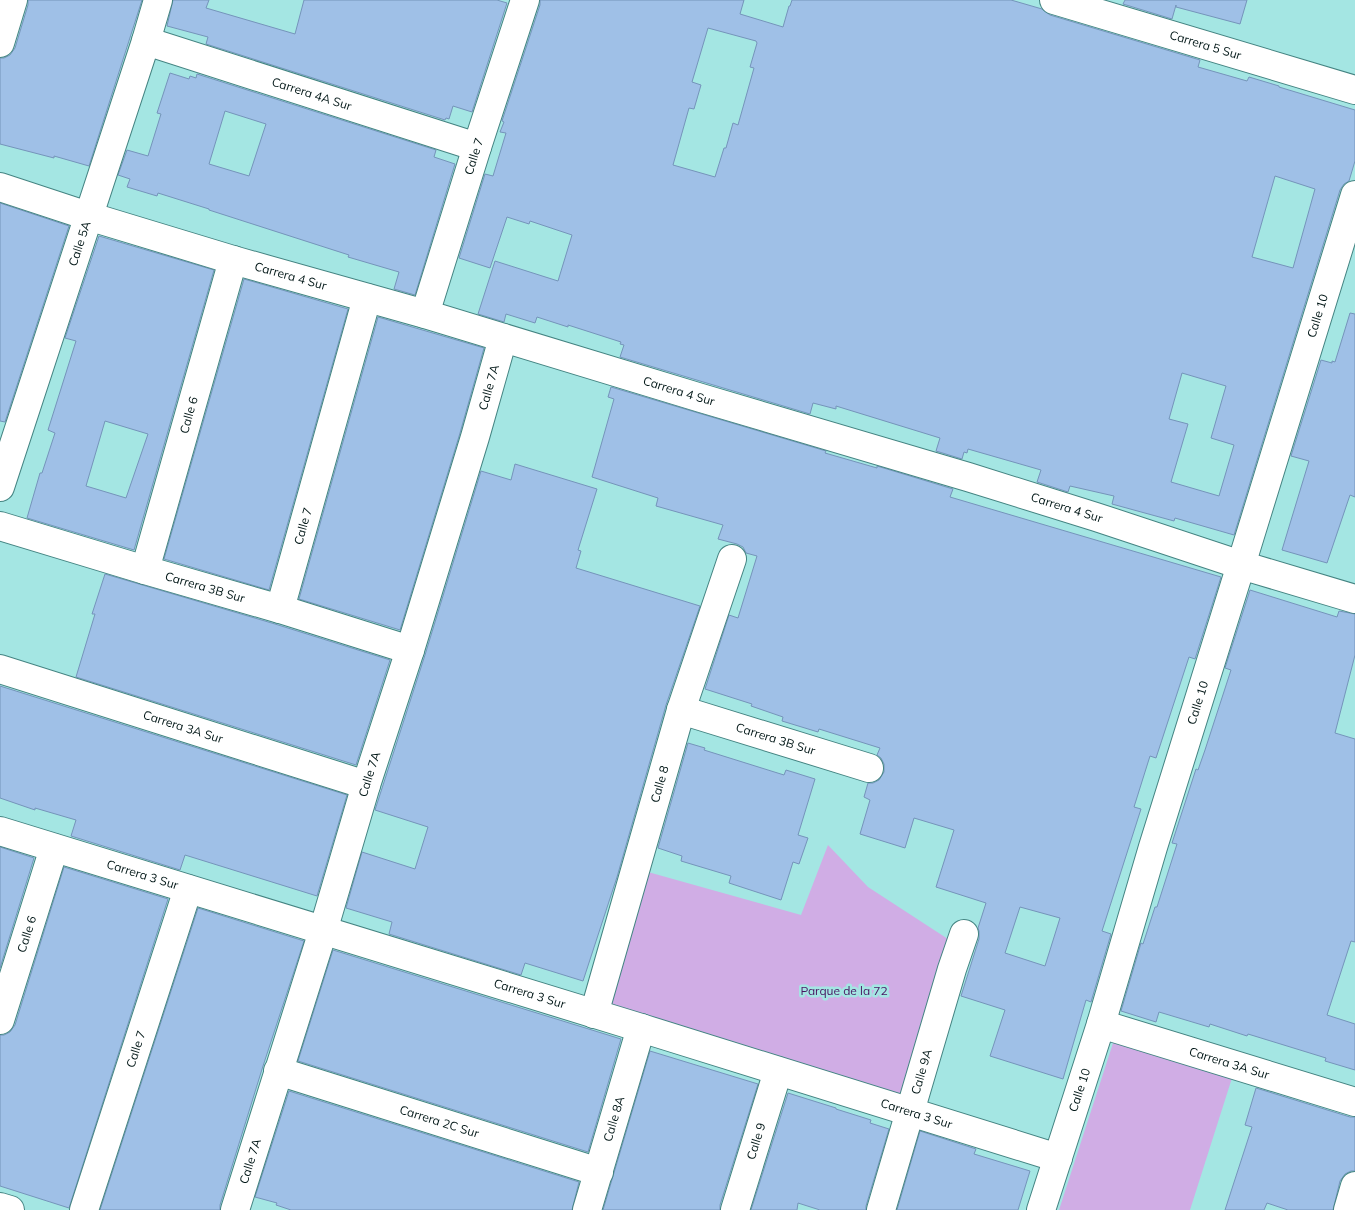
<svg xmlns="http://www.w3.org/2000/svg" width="1355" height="1210" font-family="Mulish,sans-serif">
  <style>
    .green { fill: #d0ade5 }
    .building { fill: #9fc0e7; stroke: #7594ba; fill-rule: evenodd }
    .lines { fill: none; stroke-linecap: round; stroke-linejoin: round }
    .minor-casing { stroke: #448482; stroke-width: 30 }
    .minor { stroke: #fff; stroke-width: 28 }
    .labels { text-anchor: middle; stroke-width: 5; stroke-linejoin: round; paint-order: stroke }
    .street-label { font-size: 12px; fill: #001616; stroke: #a4e6e3 }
    .park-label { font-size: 12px; fill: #481560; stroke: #a4e6e3 }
  </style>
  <rect width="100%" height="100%" fill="#a4e6e3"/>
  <path class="green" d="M828,845L868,887L951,941L901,1100L606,1013L648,872L801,915Z
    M1114,1040L1232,1078L1190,1210H1059Z"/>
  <path class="building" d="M28,0H142L89,166L54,156V158L0,144V58H4L10,55L15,48L28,5Z
    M173,0H209L206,8L295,34L304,0H497L507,3L472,112L453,106L449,119L446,118L445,120L206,44L208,37L167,26Z
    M540,0H744L740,14L783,27L789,6H790L792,0H1011L1042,9L1050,15L1200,60L1198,67L1247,81L1249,77L1279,86V87L1355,110V161L1349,181L1344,184L1340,190L1234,535L1175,518L1174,521L1112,504L1114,496L1070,486L1068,492L1037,482L1041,470L968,449L967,453L964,452L962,459L936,451L940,438L836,406V409L813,403L810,414L620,357L624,345L620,344L621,342L568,325V327L537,317L535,323L506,314L504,322L478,314L495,261L558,281L572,235L530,221L529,224L507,217L490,268L459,258L485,174L493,176L506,133L500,132L504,122L502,121L540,5ZM708,28L756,41L757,43L750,67L754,68L738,125L733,123L726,148H724L715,177L673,165L689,108L694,109L701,85L692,82ZM1275,176L1315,189L1293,268L1252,257ZM1182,373L1226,386L1211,438L1234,445L1219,496L1171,482L1188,424L1169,419Z
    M1125,0H1247L1240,24L1176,7V5L1172,19L1123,4Z
    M170,73L189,79L190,76L196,78L197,74L436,150L434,157L455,164L415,295L394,289L399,272L348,257L349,255L209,210V209L158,193L157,196L127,187L130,179L118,175L127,150L148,156L161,114L157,113ZM225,111L266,124L249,176L209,164Z
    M0,203L69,226L5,422L0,421Z
    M99,236L214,270L134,550L27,518L40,473H42L55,433L48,430L76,341L65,338ZM105,421L148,434L126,498L86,486Z
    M244,279L348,309L269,590L164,559Z
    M1350,313L1355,314V497L1350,495L1327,563L1282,550L1309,461L1291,456L1321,360L1332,363V361L1335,362Z
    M378,317L484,348L460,433L400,630L299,599Z
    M611,387L826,451L825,453L877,468V466L953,489L950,497L1221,577L1195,659L1189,657L1156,758L1150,756L1134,807L1141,809L1102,931L1111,934L1091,1002L1086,1000L1063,1079L990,1056L1005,1010L961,996L979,939V931L978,928L986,903L936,887L954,830L914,818L905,848L860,834L870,800L864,797L868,783H873L879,780L884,772V764L881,758L877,755L880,748L819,729L818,732L782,721L783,717L751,706L752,704L705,689L729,615L738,618L757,556L746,553L743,547L737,544L718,539L723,525L656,506L658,498L592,477L614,399L608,397ZM1020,907L1060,918L1045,966L1005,953Z
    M515,464L597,489L578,550L581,551L576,568L700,606L666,705L617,877L583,981L525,963L521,975L389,934L392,922L346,908L362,852L415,869L428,827L375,810L425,655L481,471L511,480Z
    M105,574L275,624L390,660L356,765L76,677L95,614H92Z
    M1250,590L1337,617L1339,611L1355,614V655L1335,733L1355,739V942L1351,941L1327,1015L1355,1024V1070L1325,1061L1326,1058L1248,1034L1247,1036L1210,1024L1209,1027L1159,1012L1156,1022L1121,1011L1141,943L1143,944L1155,907H1157L1177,844L1172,843L1196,769L1198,770L1205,750L1231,670L1225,668Z
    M0,686L347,795L317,896L185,855L180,870L71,836L76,820L35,808V810L0,798Z
    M688,743L705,748L704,750L784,775L786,770L815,779L798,835L808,838L799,864L793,862L781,900L729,883L731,876L681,861L682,856L658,848Z
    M0,847L34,858L0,968Z
    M64,867L168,899L69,1208L0,1186V1035H4L10,1032L15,1025Z
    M198,908L304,941L263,1066L220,1205V1210H100Z
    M333,950L621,1039L588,1152L298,1061Z
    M650,1051L758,1084L720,1205V1210H603Z
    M1256,1088L1350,1117H1355V1171H1351L1345,1174L1340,1181L1333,1210H1288L1267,1203L1264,1210H1225L1252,1127L1245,1125Z
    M289,1091L579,1182L572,1210H291L276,1205L277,1203L255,1197Z
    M788,1093L836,1108V1109L871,1120L870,1123L889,1129L866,1206V1210H820L798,1203L797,1210H751Z
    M920,1131L976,1149L974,1154L1030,1171L1018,1210H897Z"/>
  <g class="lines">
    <defs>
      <g id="minor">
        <path id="s1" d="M1054,0L1355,90"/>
        <path id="s2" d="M146,41L477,147"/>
        <path d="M0,43L13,0"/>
        <path id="s3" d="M0,187L88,216L233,260L425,314L701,398L968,477L1096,517L1241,565L1355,599"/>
        <path id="s4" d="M425,314L477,147L525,0"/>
        <path id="s5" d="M0,487L146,41L158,0"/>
        <path id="s6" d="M0,526L145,570L280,609L410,650"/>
        <path id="s7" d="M145,570L233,260"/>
        <path id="s8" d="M280,609L367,298"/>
        <path id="s9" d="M0,669L366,785"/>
        <path id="s10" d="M681,710L869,768"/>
        <path id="s11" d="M0,831L641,1028L1058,1158"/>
        <path id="s12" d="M594,1014L681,710L732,559"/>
        <path id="s13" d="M0,1020L54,848"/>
        <path id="s14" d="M1101,1024L1355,1102"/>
        <path id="s15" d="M278,1071L599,1172"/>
        <path d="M0,1207L10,1210"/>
        <path id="s16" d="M84,1210L188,889"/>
        <path id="s17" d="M235,1210L323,931L366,785L410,650L475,437L503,338"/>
        <path id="s18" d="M587,1210L641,1028"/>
        <path id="s19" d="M735,1210L778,1071"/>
        <path id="s20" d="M881,1210L952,969L964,934"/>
        <path id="s21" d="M1041,1210L1101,1024L1153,847L1241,565L1355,195"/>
        <path d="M1348,1210L1355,1186"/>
      </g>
    </defs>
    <use href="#minor" class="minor-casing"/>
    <use href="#minor" class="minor"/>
  </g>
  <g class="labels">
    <g class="street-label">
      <text dy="4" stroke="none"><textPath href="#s1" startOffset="158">Carrera 5 Sur</textPath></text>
      <text dy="4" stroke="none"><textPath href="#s2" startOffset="174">Carrera 4A Sur</textPath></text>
      <text dy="4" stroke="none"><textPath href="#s4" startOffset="165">Calle 7</textPath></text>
      <text dy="4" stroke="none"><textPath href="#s5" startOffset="256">Calle 5A</textPath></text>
      <text dy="4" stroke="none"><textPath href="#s3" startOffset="304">Carrera 4 Sur</textPath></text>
      <text dy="4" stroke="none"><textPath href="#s21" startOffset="936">Calle 10</textPath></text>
      <text dy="4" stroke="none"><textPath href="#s17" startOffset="861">Calle 7A</textPath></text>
      <text dy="4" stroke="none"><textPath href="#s3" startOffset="709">Carrera 4 Sur</textPath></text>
      <text dy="4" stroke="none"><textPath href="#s7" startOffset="161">Calle 6</textPath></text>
      <text dy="4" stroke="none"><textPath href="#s3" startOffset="1114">Carrera 4 Sur</textPath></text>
      <text dy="4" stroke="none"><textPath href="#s8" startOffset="86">Calle 7</textPath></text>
      <text dy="4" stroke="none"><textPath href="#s6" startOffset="214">Carrera 3B Sur</textPath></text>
      <text dy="4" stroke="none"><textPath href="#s21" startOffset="531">Calle 10</textPath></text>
      <text dy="4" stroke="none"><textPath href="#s9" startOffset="192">Carrera 3A Sur</textPath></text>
      <text dy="4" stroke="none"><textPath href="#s10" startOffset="99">Carrera 3B Sur</textPath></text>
      <text dy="4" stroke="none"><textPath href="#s17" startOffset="456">Calle 7A</textPath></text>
      <text dy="4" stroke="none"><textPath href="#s12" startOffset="239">Calle 8</textPath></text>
      <text dy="4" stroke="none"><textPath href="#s11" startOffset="149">Carrera 3 Sur</textPath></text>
      <text dy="4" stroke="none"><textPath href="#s13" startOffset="90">Calle 6</textPath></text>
      <text dy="4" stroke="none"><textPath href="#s11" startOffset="554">Carrera 3 Sur</textPath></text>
      <text dy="4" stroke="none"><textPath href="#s16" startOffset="169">Calle 7</textPath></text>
      <text dy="4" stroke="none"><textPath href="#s14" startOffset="134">Carrera 3A Sur</textPath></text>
      <text dy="4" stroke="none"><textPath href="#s20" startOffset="144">Calle 9A</textPath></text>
      <text dy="4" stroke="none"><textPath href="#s21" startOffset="126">Calle 10</textPath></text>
      <text dy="4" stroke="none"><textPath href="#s11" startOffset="959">Carrera 3 Sur</textPath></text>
      <text dy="4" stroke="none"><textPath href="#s18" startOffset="95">Calle 8A</textPath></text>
      <text dy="4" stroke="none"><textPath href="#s15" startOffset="169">Carrera 2C Sur</textPath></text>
      <text dy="4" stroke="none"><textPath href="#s19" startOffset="72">Calle 9</textPath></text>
      <text dy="4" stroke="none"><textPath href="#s17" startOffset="51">Calle 7A</textPath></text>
    </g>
    <g class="park-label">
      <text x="844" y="995">Parque de la 72</text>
    </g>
  </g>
</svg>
